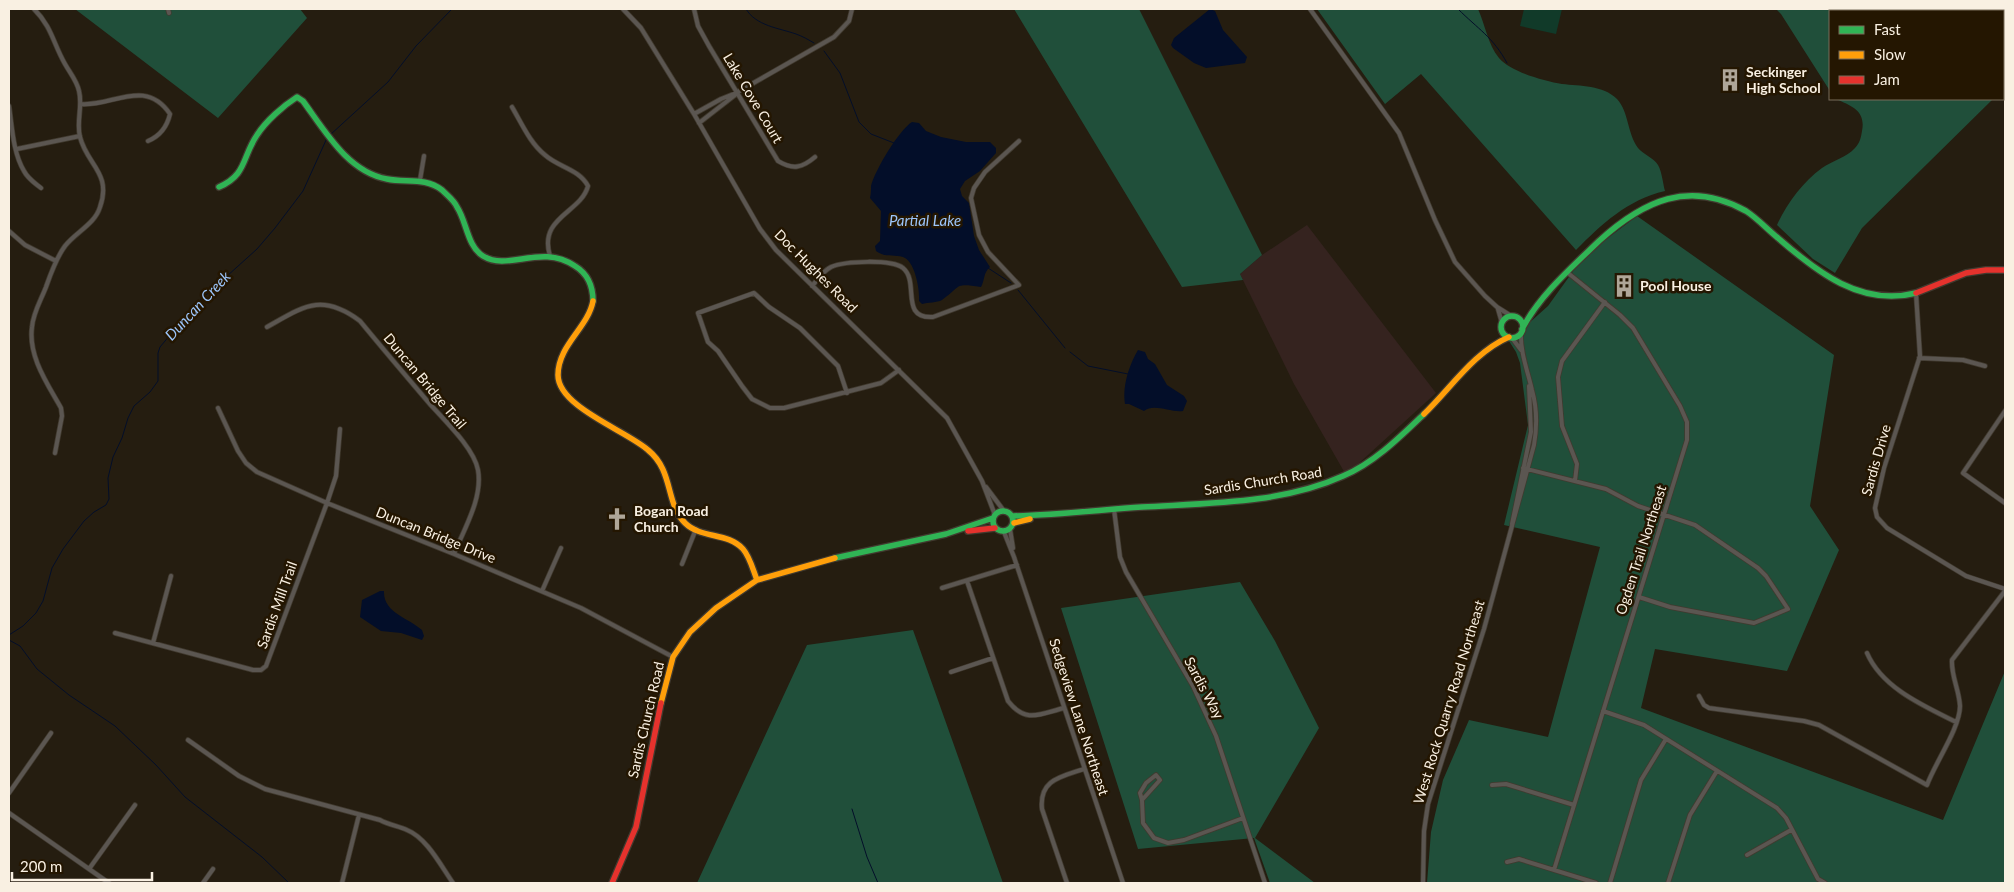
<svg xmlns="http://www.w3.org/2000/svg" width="2014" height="892" font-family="Lato,sans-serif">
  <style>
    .commercial { fill: #35231f }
    .green { fill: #113a29 }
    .forest { fill: #204f3a }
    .water { fill: #030e29 }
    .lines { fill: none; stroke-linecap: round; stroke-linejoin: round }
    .stream { stroke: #030e29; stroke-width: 1 }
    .street-casing { stroke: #413a2f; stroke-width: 5.5 }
    .fast-casing { stroke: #413a2f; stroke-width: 8 }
    .slow-casing { stroke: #413a2f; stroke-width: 8 }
    .jam-casing { stroke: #413a2f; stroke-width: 8 }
    .street { stroke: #5b5651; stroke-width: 4 }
    .fast { stroke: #30b455; stroke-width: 5.5 }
    .slow { stroke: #ff9f0a; stroke-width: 5.5 }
    .jam { stroke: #e5322d; stroke-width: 5.5 }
    .labels { text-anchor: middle; stroke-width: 5; stroke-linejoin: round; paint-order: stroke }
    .poi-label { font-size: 14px; font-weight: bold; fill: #f9f0e2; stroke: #241601; text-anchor: start }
    .street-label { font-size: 14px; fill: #f9f0e2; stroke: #241601 }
    .water-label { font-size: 15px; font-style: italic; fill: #9cc5fa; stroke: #241601 }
  </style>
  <rect width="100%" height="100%" fill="#251d10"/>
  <path class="commercial" d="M1307,225L1436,393L1346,475L1294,384L1240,274L1262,255Z"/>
  <path class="green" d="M1524,9H1562L1556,34L1520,26Z"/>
  <path class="forest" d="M75,9H300L307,18L218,118Z
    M1014,9H1139L1262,255L1240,274L1243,280L1182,287Z
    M1317,9H1478C1485,24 1488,45 1499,58C1511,72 1544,81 1562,84C1580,86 1603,85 1617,99C1629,112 1627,133 1638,148C1643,154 1654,158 1658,165C1662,172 1663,184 1665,191C1627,200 1602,224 1576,250L1421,74L1385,104Z
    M1776,9H2005V87L2003,89V11H1830V91L1781,14Z
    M1836,99H1993L1862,228L1835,273L1813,259L1777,225C1787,203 1803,182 1822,168C1832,161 1847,157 1855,148C1860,143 1861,137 1862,131C1866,111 1852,106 1836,99Z
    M1637,216L1834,355L1810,506L1839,550L1787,671L1655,649L1641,708L1943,820L2005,671V883H1427L1431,832L1443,780L1469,720L1548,737L1600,547L1504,525L1528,425L1520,363L1516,352L1509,341L1548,306L1584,256Z
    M1240,582L1275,641L1319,728L1255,838L1315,883H1270L1254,838L1138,849L1061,608Z
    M913,630L1003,883H697L807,645Z"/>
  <path class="water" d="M1210,9L1215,11L1223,30L1247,57L1245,63L1206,68L1194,63L1173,48L1171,45L1174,38Z
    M912,122L919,123L926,131L941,137L966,142H990L996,148V153L980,171L965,181L960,189L962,196L969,203L974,236L979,250L990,267C983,273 985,280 981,287C953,283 962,286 942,300C937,303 928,302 922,304L919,301C920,290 915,261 903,257C893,254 885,258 876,251L875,246L880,241L881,211L870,198C871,194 871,189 871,186C875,170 899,130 912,122Z
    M1138,350L1145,352L1148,359L1155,364L1167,385L1184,396L1187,401L1183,411C1171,413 1154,403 1144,411L1129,404H1125C1122,387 1129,365 1138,350Z
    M380,591H384C383,613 409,618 422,630L424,636L422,640L401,633L381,631L360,617L362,600Z"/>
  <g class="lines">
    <path class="stream" d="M746,9C756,26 779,28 796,34C802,36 809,40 814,43
      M1458,9C1478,29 1493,37 1507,63
      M824,51L840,73L859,122L871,134L894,143
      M330,135L388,82L416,46L452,9
      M988,268L1011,283
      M1018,290L1065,348
      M1070,352L1088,366L1128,374
      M9,635L23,626L36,613L43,601L52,568L63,549L84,521L94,512L106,505L109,499L108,478L113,457L122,438L128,418L134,406L150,392L158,381V353L160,347L196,304L257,249L275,228L303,191L327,138
      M9,640L20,646L37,669L69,695L115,726L156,765L185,797L262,857L289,883
      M852,809L867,857L878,883"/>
    <defs>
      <path id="street" d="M34,9C52,27 53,43 65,64C70,73 77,81 79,91C83,106 76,122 80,137C87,165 112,173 100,207C95,224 76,232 65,246C56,258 51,273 46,287C41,300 33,313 32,327C28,356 47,383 61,408L62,416L55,453
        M168,9L169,13
        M623,9L641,28L694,114L760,229L776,250L947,418L982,481L995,515
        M694,9L698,26L709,46L778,161C793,170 802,168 815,157
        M1310,9L1399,133L1435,220L1455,262L1485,296L1497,307L1513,317
        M81,104C112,107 145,77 170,114C167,127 160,136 148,141
        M9,106C12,126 13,153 24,171C28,179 35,183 41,188
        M512,107C522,124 530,143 545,155C558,167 579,169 588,186C581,213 538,217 550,256
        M694,114L721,99L736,93L834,37L849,21L852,9
        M699,123L735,95
        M17,149L80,136
        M420,180L424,156
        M9,231L25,245L56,261
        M812,286C818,279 823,271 831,267C845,261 891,259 903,268C920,282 899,319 933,317L1019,285L988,252L979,235L971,198L974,188L985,172L1019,141
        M1916,293L1920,356L1884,468L1875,508L1877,517L1887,528L1966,576L2005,589
        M1498,309L1502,323
        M267,327C303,307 321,292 360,321C383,349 406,376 429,403C444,420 474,448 478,470C483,498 464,529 454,554
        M1512,338L1521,350
        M1919,358L1963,360L1985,366
        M847,393L838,366L800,328L769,307L754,293L698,313L708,342L718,351L742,386L752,399L770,408H784L881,383L899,370
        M218,408L238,451L246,463L257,472L327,503L454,554L581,608L673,657
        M2005,411L1963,473L2005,503
        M1523,468L1606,489L1638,506L1695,525L1758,568L1766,576L1788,609L1754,623L1670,607L1639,597
        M1575,481L1577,464L1562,426L1558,377L1562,361L1605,302
        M986,487L1004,511
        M1114,509L1120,557L1126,572L1193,686L1216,736L1265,883
        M1512,524L1531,432L1529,386
        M1010,529L1013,548
        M1004,532L1014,557L1123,883
        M682,564L696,529
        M967,581L1008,701C1026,724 1040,714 1064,708
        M942,588L1017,565
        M542,591L561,548
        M115,633L253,670H261L266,666L327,503L336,476L340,429
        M153,643L171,576
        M1867,653C1882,688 1924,706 1956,722
        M951,672L993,658
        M1699,696L1704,705L1709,708L1804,721L1819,725L1927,785C1935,763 1960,728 1960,706C1959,689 1951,676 1952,660L2005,591
        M1603,711L1644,725L1777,808L1786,818L1818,879L1825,883
        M188,740L239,776L265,789L380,820C389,825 398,826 407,830C427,838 441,866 453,883
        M1492,785L1506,784L1574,805
        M9,793L51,733
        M1142,800L1140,793L1146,783L1156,775L1160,780L1142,800L1143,823L1154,838L1168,843L1184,840L1243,818
        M9,813L109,883
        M1747,855L1791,830
        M1507,862L1519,859L1596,883
        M89,869L135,805
        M1554,870L1687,440V422L1680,406L1633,328L1620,315L1568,273
        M203,883L213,869
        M342,883L359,815
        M1067,883L1042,809C1039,780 1060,777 1084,769
        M1423,883L1424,831L1428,804L1484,629L1534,445C1537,428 1537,408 1532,390C1528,372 1520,352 1521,333
        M1610,883L1641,780L1666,739
        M1668,883L1690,815L1717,771"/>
      <path id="fast" d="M219,187C247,175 242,157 257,135C266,121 283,106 297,97L303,101C325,131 348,172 387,179C406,183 425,177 442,190C447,195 454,200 457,207C467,222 467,246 483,256C509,272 540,243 575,266C588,274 593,286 593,301
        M1501 327a11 11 0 1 1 22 0a11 11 0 1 1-22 0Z
        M1522,329C1540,295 1571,268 1599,241C1643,201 1689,179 1746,211C1757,218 1767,229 1778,238C1817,272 1861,307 1916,293
        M993 521a10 10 0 1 1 20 0a10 10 0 1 1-20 0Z
        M1013,516C1056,515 1099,510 1142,507C1209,503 1281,504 1343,476C1374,463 1400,437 1424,414
        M835,558L946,534L993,518"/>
      <path id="slow" d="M593,301C588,328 558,345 558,375C558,407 627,431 648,450C674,471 665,503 685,523C701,539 728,532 743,549C750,557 753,570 757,580
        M1424,414C1451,388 1474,352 1509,337
        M1014,523L1030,519
        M661,703L673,657L690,632L716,608L757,580L835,558"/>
      <path id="jam" d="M1916,293L1966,273L1986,270H2005
        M968,531L995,528
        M612,883L636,827L661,703"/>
    </defs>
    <use href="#street" class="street-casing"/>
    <use href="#fast" class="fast-casing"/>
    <use href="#slow" class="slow-casing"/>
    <use href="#jam" class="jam-casing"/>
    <use href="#street" class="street"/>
    <use href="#fast" class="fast"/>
    <use href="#slow" class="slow"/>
    <use href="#jam" class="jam"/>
  </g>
  <defs>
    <symbol id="building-bare" viewBox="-9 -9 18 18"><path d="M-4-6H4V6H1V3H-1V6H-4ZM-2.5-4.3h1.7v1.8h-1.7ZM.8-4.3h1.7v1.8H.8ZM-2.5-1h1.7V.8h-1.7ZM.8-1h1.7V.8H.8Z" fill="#afa698" stroke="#241601" stroke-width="2.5" paint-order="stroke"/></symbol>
    <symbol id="church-bare" viewBox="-9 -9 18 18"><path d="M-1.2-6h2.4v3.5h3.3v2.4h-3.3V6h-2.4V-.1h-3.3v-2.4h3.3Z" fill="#afa698" stroke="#241601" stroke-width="2.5" paint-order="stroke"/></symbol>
  </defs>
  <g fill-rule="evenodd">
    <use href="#building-bare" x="1714" y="64" width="32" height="32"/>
    <use href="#building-bare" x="1608" y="270" width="32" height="32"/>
    <use href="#church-bare" x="601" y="503" width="32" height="32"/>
  </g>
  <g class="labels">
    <g class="poi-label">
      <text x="1746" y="77">Seckinger<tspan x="1746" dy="16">High School</tspan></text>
      <text x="1640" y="291">Pool House</text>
      <text x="634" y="516">Bogan Road<tspan x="634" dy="16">Church</tspan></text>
    </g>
    <g class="street-label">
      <text transform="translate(753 98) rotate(59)" y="5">Lake Cove Court</text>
      <text transform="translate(816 271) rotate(45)" y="5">Doc Hughes Road</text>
      <text transform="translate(425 381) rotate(50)" y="5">Duncan Bridge Trail</text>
      <text transform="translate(1876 460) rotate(-74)" y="5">Sardis Drive</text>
      <text transform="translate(1263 481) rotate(-9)" y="5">Sardis Church Road</text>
      <text transform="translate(436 535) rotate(22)" y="5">Duncan Bridge Drive</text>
      <text transform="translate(1641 550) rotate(-72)" y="5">Ogden Trail Northeast</text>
      <text transform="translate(277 605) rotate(-70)" y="5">Sardis Mill Trail</text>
      <text transform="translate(1204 688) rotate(62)" y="5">Sardis Way</text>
      <text transform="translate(1449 702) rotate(-73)" y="5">West Rock Quarry Road Northeast</text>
      <text transform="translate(1079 717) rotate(72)" y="5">Sedgeview Lane Northeast</text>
      <text transform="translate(646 720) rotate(-77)" y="5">Sardis Church Road</text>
    </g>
    <g class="water-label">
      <text x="925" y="226">Partial Lake</text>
      <text transform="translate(198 306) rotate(-47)" y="5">Duncan Creek</text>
    </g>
  </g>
  <rect width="2014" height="892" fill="none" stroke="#f9f0e2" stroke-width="20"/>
  <rect x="1829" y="10" width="175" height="90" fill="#241601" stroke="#796d5b"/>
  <rect x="1839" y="26" width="25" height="8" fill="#30b455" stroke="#796d5b"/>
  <text x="1874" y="35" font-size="15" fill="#f9f0e2">Fast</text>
  <rect x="1839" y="51" width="25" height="8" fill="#ff9f0a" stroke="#796d5b"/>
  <text x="1874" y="60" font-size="15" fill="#f9f0e2">Slow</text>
  <rect x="1839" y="76" width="25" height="8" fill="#e5322d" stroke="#796d5b"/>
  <text x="1874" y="85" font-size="15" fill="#f9f0e2">Jam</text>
  <path d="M12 872v8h140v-8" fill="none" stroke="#f9f0e2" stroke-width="2.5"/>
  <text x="20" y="872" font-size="15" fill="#f9f0e2" stroke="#241601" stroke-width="4" paint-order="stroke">200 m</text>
</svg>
